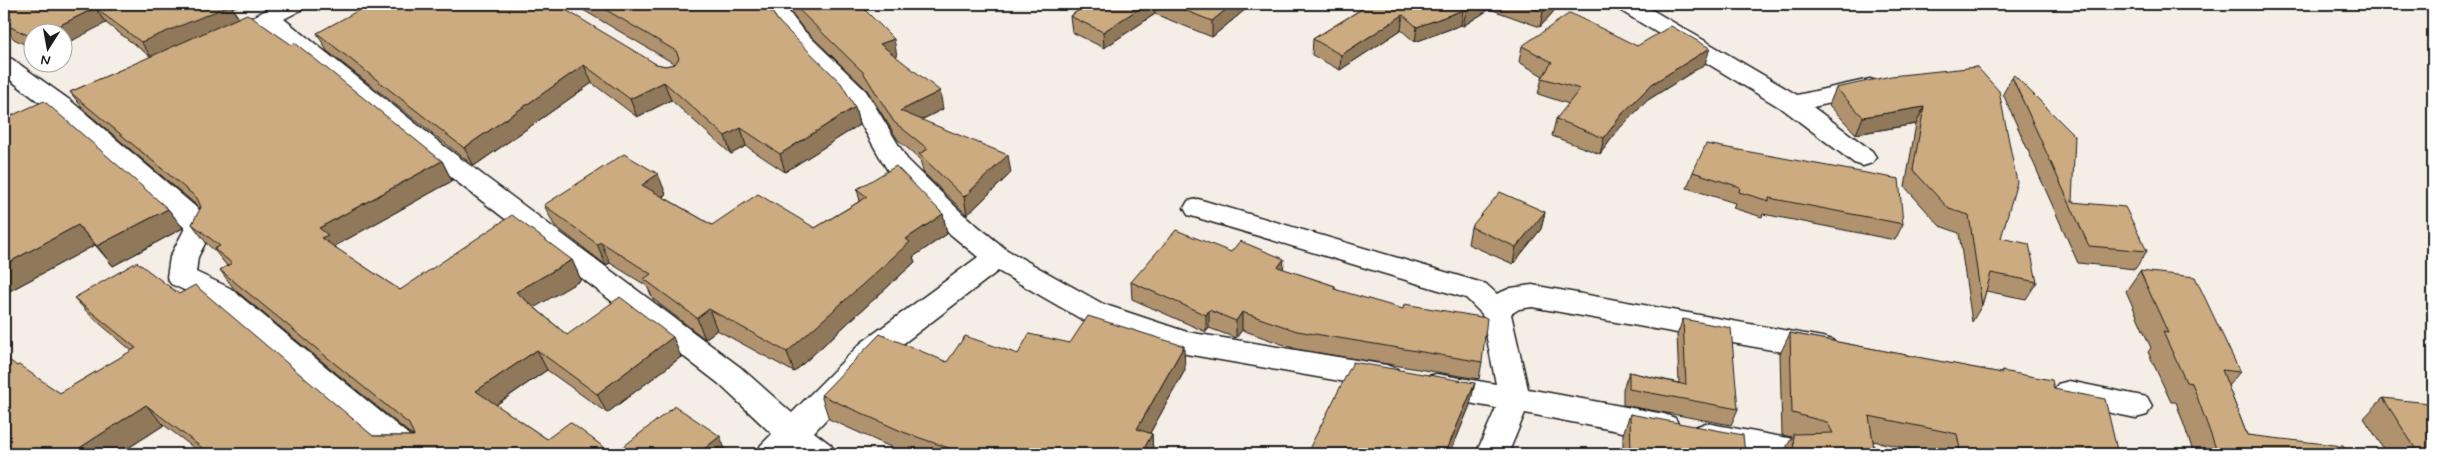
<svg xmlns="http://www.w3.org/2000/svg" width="2437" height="458" font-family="Mynerve,sans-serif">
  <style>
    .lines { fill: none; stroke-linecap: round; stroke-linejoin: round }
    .minor-casing { stroke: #1c1c1c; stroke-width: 3 }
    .minor { fill: #fff; fill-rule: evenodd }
    .wall { fill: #b0936e; stroke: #1c1c1c }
    .shaded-wall { fill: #90785a; stroke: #1c1c1c }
    .building { fill: #cdab80; stroke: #1c1c1c }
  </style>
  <rect width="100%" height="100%" fill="#f5eee6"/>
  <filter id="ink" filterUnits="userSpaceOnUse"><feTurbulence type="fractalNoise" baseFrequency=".02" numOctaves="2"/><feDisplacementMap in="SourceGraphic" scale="10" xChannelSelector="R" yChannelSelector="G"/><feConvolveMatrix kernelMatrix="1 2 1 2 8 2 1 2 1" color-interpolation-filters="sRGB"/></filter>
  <g filter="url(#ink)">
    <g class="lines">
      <defs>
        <path id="minor" d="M278,4H306L303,9L284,19L444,146L740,367L792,413L861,343L978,257L943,228L888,171L847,100L785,38L760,4H783L801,28L866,91L907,159L963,214L1007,250L1103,304L1187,332L1386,365L1397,369L1401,377L1397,385L1386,389L1186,354L1083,320L998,271L883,359L814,432L831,445L836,454H797L794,452L792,454H756L761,445L772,434L718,383L426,158L267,28L255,32L247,30L243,25L247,20Z
          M1615,4H1642L1797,95L1870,79L1879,82L1882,87L1879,92L1813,107L1872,151L1876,157L1872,163L1863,166L1854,163L1784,110L1618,9Z
          M4,57L12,59L71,101L210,219L214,226L198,257L196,272L230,288L421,445L426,454H388L210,302L171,284L167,277L170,257L185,228L53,113L4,75Z
          M1198,199L1486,284L1497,294L1511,288L1532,285L1822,337L1833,340L1837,348L1833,356L1822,359L1532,307L1519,309L1511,314L1528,389L1664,414L1675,418L1680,427L1675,436L1664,440L1525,413L1508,454H1476L1496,408L1425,395L1421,386L1425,377L1436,374L1496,384L1482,314L1466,298L1188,215L1184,208L1188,201Z
          M2069,381L2147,397L2152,406L2147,415L2136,418L2058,402L2053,393L2058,384Z
          M1706,423L1804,441L1815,445L1820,454C1780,457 1734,458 1695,445L1690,436L1695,427Z"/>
      </defs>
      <use href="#minor" class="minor-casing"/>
      <use href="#minor" class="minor"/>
    </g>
    <path class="wall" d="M4,4L232,8L239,18L442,161L452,181L335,246L337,249L400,290L572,260L581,280L534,307L567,335L681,357L607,413L547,370L496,405L547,439L613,454H202L164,425L119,454L17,366L60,393L132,351L92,317L74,298L179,294L373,436H413L235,290L220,270L227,266L215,251L207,244L192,224L201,209L85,111L70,92L151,57L106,23L32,32V48L14,39L4,26Z
      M573,4H766L779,22L855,107L859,125L785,172L746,146L731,154L671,100L637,117L592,83L474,166L327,51L317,33L656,64L665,66L675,64Z
      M784,4H859L897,56L896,57L943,109L921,120L1011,173L967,215L923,172L920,159L898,140L867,90L802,27Z
      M1089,4H1252L1212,37L1155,14L1104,48L1072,32L1070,16Z
      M1366,4H1560L1540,27L1490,9L1463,26L1461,25L1415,42L1401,30L1340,70L1312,55L1313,39L1368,5Z
      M1522,46H1637L1705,64L1648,100L1619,129L1600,154L1552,136L1556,119L1569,104L1538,94L1542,78L1543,76L1519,62Z
      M1977,67L2001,238L2037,282L2026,299L1986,291L1982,305L1972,322L1959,233L1940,226L1905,187L1916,124L1856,134L1829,105L1836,88Z
      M2012,77L2072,202L2147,251L2135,269L2078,263L2003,94Z
      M4,119L168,209L183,228L113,266L95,245L4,294Z
      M1693,172L1903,224L1895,240L1763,214L1762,217L1733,208L1735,203L1687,188Z
      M857,189L943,214L947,234L913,257L915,262L794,372L717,330L705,339L653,299L647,286L610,263L606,265L554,225L544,205L666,194L663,197L712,225L815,228L860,201Z
      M1545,212L1541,229L1513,264L1468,244L1471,227Z
      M1231,252L1335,286V289L1482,362L1479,379L1296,349L1242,330L1236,338L1209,328L1206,332L1132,299L1131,282Z
      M2140,271L2240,372L2228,386L2247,435L2348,454H2194L2176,402H2171L2148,352L2151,348L2126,291Z
      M1683,319L1738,409L1731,425L1623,405V389L1629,372L1679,383L1677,335Z
      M1790,333L2000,373L2002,371L2054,389L2118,454H1935L1873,441L1875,454H1783L1792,437L1782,435L1780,354Z
      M1018,354L1185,370L1150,433L1152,434L1153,454H906L829,419L821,395L947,362Z
      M2383,398L2433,454H2387L2364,418Z
      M1470,405L1450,454H1308V451Z
      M1630,414L1745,454H1623V434Z"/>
    <path class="shaded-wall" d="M221,4H242L232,8L240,21L152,58L141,42Z
      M1146,4H1155V14L1104,48L1103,32Z
      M1233,4H1252L1212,37V21Z
      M1477,4H1491L1490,9L1463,26L1466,11Z
      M1550,4H1560L1540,27L1543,12Z
      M95,8L106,23L62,46V32H46Z
      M1463,10L1461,25L1415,42L1417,27Z
      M1403,15L1401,30L1340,70L1341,55Z
      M894,39L897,56L884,62L880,44Z
      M1710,48L1705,64L1648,100L1619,129L1600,154L1604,138L1623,113L1652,84Z
      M584,65L592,83L474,166L464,148Z
      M664,82L671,100L637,117L630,99Z
      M940,91L943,109L903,129L900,111Z
      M855,107L859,125L785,172L780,154Z
      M1924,107L1916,124L1856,134L1863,117Z
      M741,128L746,146L731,154L725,136Z
      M1008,155L1011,173L967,215L964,197Z
      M442,161L452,181L335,246L340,254L321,238L319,228Z
      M658,174L666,194L650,205L642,185Z
      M168,209L183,228L113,266L97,246Z
      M1545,212L1541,229L1513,264L1516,247Z
      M943,214L947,234L913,257L915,262L794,372L787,352L906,239Z
      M78,225L95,245L4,294V265Z
      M601,242L610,263L606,265L597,244Z
      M1284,259L1283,277L1278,267Z
      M572,260L581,280L527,312L516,292Z
      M709,309L717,330L705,339L697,318Z
      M1209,310V328L1206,332V315Z
      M1242,312V330L1236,338V321Z
      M673,337L681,357L607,413L597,394Z
      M1184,346L1185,370L1139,453L1137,429Z
      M537,350L547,370L488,410L476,391Z
      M1475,383L1470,405L1450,454H1445Z
      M146,405L164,425L119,454H83L78,449Z
      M1152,434L1153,454H1141Z
      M720,436L727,454H698Z"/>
    <path class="building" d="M4,4H228L231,5L141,42L95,8L46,32H32V37L4,24V22L12,18L4,14Z
      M370,4H556L656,64L665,66L675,64L679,58L676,51L596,4H766L779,22L841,83L855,107L780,154L741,128L725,136L664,82L630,99L584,65L464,148L317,33Z
      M793,4H859L894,39L880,44L940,91L900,111L1008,155L964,197L919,154L928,149L894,122L863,72L798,9Z
      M1089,4H1146L1103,32L1070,16Z
      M1169,4H1233L1212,21Z
      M1370,4H1477L1466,11L1463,10L1417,27L1403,15L1341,55L1313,39Z
      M1521,4H1550L1543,12Z
      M1570,13L1637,46L1671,26L1710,48L1652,84L1623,113L1604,138L1556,119L1580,89L1542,78L1552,62L1522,46Z
      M247,14L292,45L295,43L442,161L319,228L328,235L321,238L400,290L512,215L572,260L516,292L567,335L620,297L673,337L597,394L537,350L476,391L547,439L570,422L613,454H437L435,452L432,454H210L146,405L78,449L86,454H4V356L17,366L19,365L60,393L136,348L74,298L137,262L179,294L195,285L373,436H414L409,424L220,270L232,263L214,249L220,246L192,224L201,207L197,198L70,92Z
      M1977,67L1999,91L2017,182L2001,238L2029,244L2037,282L1991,273L1982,305L1969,215L1949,209L1913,170L1924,107L1863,117L1836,88L1891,76Z
      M2014,75L2075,136L2072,202L2125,207L2147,251L2089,246L2012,77Z
      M44,101L168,209L97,246L78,225L4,265V119Z
      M1706,144L1899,179L1903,224L1769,198V201L1739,192L1740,187L1693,172Z
      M624,154L658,174L642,185L712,225L758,194L815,228L867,197L857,189L896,166L943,214L906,239L910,242L787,352L709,309L697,318L644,279L651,274L601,242L597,244L544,205Z
      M1500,192L1545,212L1516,247L1471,227Z
      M1176,230L1231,252L1240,241L1284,259L1278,267L1335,286L1334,289L1403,309L1404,304L1487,318L1482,362L1297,331L1242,312L1236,321L1209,310L1206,315L1131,282Z
      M2140,271L2195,277L2240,372L2222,370L2247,435L2343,446L2348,454H2218L2192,383L2186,382L2163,332L2168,333Z
      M1088,316L1184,346L1137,429L1152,434L1141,454H966L903,432L821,395L880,334L947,362L965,336L1018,354L1029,334L1070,343Z
      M1683,319L1731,328L1738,409L1629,389V372L1686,385Z
      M1790,333L2002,373V371L2052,380L2054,389L2105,399L2118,454H1961L1957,434L1869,416L1875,454H1794L1793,434L1833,433L1827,422L1792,413Z
      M1353,362L1475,383L1445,454H1317L1308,451Z
      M2383,398L2428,403L2433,411V454H2419Z
      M675,406L720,436L698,454H614Z
      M1630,414L1743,435L1745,454H1631Z"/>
  </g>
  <rect width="2437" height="458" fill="none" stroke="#fff" stroke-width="20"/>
  <rect x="10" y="10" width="2417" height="438" fill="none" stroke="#1c1c1c" stroke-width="2" filter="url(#ink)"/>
  <g transform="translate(48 48) rotate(191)"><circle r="24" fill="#ffffff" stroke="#a4a4a4"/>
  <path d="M0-4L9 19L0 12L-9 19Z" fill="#1c1c1c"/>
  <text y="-8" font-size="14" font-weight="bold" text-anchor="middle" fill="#1c1c1c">N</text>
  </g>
</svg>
